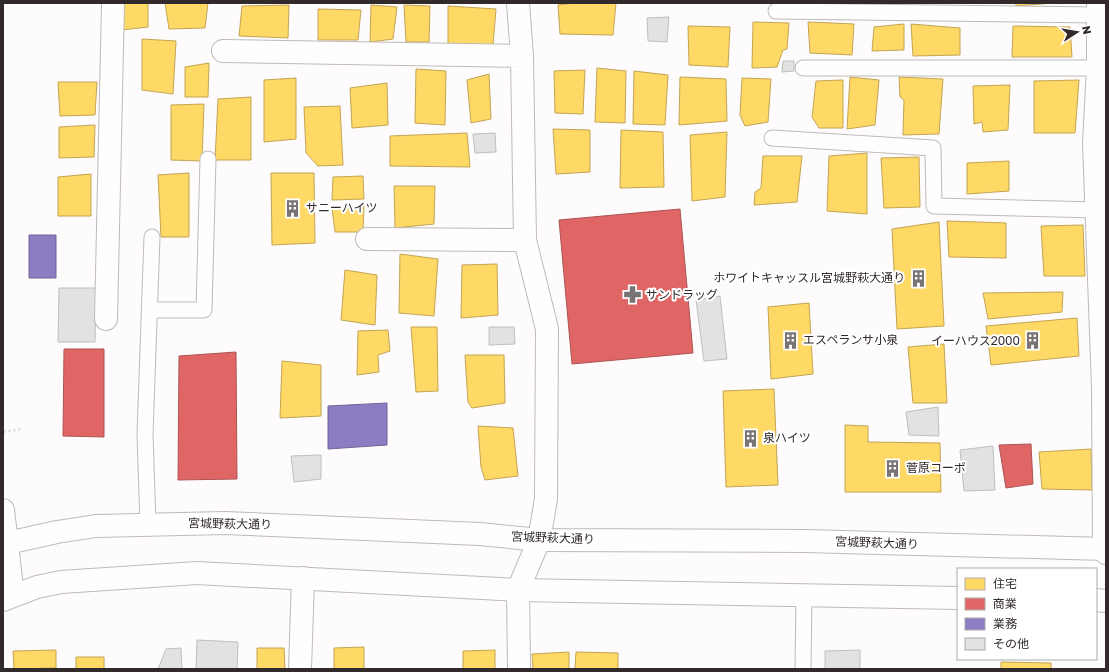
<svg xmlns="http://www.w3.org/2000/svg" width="1109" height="672" font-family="'Golos Text','Noto Sans JP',sans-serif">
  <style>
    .homes { fill: #ffd966; stroke: #c2a454 }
    .shops { fill: #e06666; stroke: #ac5454 }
    .offices { fill: #8e7cc3; stroke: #726395 }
    .building { fill: #e1e3e0; stroke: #bec0be }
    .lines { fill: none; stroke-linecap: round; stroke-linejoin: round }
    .lane-casing { stroke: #bfbaba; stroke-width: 17 }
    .street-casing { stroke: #bfbaba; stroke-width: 24 }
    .secondary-casing { stroke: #bfbaba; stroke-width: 24 }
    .path { stroke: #e4e3e3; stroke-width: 2.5; stroke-dasharray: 3 2; stroke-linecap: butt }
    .lane { stroke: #fffefe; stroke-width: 15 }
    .street { stroke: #fffefe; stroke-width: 22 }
    .secondary { stroke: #fffefe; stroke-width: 22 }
    .labels { text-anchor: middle; stroke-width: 4; stroke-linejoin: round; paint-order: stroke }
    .poi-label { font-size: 12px; fill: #322a2a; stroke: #fff; text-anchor: start }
    .street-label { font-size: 12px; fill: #322a2a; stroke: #fff }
  </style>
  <rect width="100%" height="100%" fill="#fdfbfb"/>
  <path class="homes" d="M121,3H148V27L122,30Z
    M165,3H208L205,28L169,29Z
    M574,3H616L613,35L560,34L558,5Z
    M1016,3H1053L1016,6Z
    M289,5L288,38L239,36L242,6Z
    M371,5L397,7L393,39L370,42Z
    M404,5L430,6L429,42H406Z
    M448,6L496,9L493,45L448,46Z
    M318,9L361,10L358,40H318Z
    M753,22L789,23L787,49L783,50L777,67L752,68Z
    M808,22L854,24L852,55L810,53Z
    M904,24V50L872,51L874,27Z
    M911,24L960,28V55L913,56Z
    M688,26L730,27L728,67L689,65Z
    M1013,26L1070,27L1072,57H1012Z
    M142,39L176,41L173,94L142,90Z
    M209,63L208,97H185V67Z
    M597,68L626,71L625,123L595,122Z
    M416,69L446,71L445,125L415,123Z
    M585,70L583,114L555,113L554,71Z
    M634,71L668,75L665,125L633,124Z
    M489,74L491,119L471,123L467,80Z
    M680,77L726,79L727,121L679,125Z
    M850,77L879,80L875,125L847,129Z
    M899,77L943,79L939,134L903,135L904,100L900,97Z
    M296,78V139L264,142V80Z
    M742,78L771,79L768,122L745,126L740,115Z
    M843,80V128H819L812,117L816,81Z
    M1079,80L1075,133H1034V81Z
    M58,82H97L95,115L60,116Z
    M387,83L388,125L352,128L350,88Z
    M1010,85L1008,130L983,132L982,122L974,124L973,86Z
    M251,97V160H215L218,99Z
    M204,104L202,161L171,160V105Z
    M340,106L343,165L318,166L306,153L304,107Z
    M95,125L94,157L59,158V127Z
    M553,129L590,130V172L556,174Z
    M621,130L663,132L664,187L620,188Z
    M727,132L725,197L692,201L690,135Z
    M467,133L470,167L390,166V136Z
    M867,153V214L827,211L829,156Z
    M763,156H802L797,202L754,205L755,192L761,188Z
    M919,157L920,207L884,208L881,158Z
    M1009,161V191L967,194V163Z
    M189,173V237H161L158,175Z
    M271,173H314L315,243L272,245Z
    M91,174V216H58V177Z
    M363,176L364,199L332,200L333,177Z
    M394,186H435L434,224L395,228Z
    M364,206L363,232H335L332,208Z
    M947,221L1006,223V258L949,257Z
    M939,222L944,326L897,329L892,229Z
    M1083,225L1085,276H1044L1041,226Z
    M400,254L438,259L434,316L399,313Z
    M497,264L498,315L461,318L462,265Z
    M345,270L377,275L375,325L341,320Z
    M1063,292L1062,312L988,319L983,293Z
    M809,303L813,374L771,379L768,307Z
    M1077,318L1079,356L991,365L986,326Z
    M411,327H437L438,391L416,392Z
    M388,330L390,351L378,355L379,372L357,375L358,331Z
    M944,344L947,403H913L908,347Z
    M465,355H504L505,403L472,408L468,402Z
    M282,361L321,365V416L280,418Z
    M774,389L778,485L726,487L723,391Z
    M845,425L868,426V442L940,443L941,492H845Z
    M478,426L513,428L518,476L485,480L481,467Z
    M1091,449L1092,490L1042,489L1039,452Z
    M364,647V669H334V648Z
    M257,648H284L285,669H257Z
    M56,650V668L14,669L13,651Z
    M495,650V669H463V651Z
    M569,652V669H533L532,654Z
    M576,652L618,653V669H575Z
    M76,657H104V669H76Z
    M1001,662L1051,663V669H1001Z"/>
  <path class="shops" d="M680,209L693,353L572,364L559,220Z
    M64,349H104V437L63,436Z
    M236,352L237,479L178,480L179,356Z
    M1031,444L1033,484L1006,488L999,445Z"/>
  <path class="offices" d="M29,235H56V278H29Z
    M387,403V445L328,449V406Z"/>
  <path class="building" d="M669,17L667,42L648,41L647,18Z
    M783,61H794V71L782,72Z
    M495,133L496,152L475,153L473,134Z
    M59,288H96L95,342H58Z
    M720,296L727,359L704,361L696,300Z
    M489,327H514L515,344L489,345Z
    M938,407L939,436L909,435L906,412Z
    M993,446L995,490L964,491L960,450Z
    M321,455V479L294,482L291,456Z
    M197,640L238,642L237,669H196Z
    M181,648L182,669H158L166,649Z
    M860,650V669H825V651Z"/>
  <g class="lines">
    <defs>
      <path id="lane" d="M776,11L1099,15
        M803,68H1098
        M772,138L933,148L934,206L1098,210
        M150,310H204L208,159
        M148,524L145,435L152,237
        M803,669L804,596"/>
      <path id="street" d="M518,3L522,56L525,240L547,329L546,499L539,540L518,590L519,669
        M1098,3V68L1094,143L1103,387L1104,549L1106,553
        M223,51L522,56
        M367,239L525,240
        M106,319L113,3
        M300,669L303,578"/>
      <path id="secondary" d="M3,510L13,596
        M3,544L57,532L96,526L225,523L480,534L539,540L805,541L1106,549
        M3,600L37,587L61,582L197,573L518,590L958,598
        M1096,600L1106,601"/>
    </defs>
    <use href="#lane" class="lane-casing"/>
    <use href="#street" class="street-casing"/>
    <use href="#secondary" class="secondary-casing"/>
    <path class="path" d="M3,432L23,429"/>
    <use href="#lane" class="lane"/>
    <use href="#street" class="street"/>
    <use href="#secondary" class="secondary"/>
  </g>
  <defs>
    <symbol id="building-bare" viewBox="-9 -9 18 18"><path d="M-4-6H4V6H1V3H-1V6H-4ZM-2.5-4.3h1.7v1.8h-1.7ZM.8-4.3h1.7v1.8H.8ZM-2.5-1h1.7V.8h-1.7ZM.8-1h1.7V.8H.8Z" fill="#797373" stroke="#fff" stroke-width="2.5" paint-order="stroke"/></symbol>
    <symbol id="pharmacy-bare" viewBox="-9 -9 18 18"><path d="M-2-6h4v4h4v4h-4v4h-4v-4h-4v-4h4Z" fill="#797373" stroke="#fff" stroke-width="2.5" paint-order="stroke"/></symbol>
  </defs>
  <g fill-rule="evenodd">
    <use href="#building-bare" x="280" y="196" width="25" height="25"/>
    <use href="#building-bare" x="906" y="266" width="25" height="25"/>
    <use href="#pharmacy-bare" x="620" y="282" width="25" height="25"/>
    <use href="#building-bare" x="778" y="328" width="25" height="25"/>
    <use href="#building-bare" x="1020" y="328" width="25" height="25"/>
    <use href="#building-bare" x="738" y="426" width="25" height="25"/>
    <use href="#building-bare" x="880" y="456" width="25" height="25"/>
  </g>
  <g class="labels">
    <g class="poi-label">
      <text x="306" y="212">サニーハイツ</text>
      <text x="905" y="282" text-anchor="end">ホワイトキャッスル宮城野萩大通り</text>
      <text x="646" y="299">サンドラッグ</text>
      <text x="803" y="344">エスペランサ小泉</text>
      <text x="1020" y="345" text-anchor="end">イーハウス2000</text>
      <text x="763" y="442">泉ハイツ</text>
      <text x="906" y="472">菅原コーポ</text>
    </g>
    <g class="street-label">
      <text transform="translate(230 524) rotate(1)" y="4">宮城野萩大通り</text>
      <text transform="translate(553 538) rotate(2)" y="4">宮城野萩大通り</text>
      <text transform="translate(877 543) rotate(2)" y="4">宮城野萩大通り</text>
    </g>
  </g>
  <rect width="1109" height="672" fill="none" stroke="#322a2a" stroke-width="8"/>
  <rect x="957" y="568" width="140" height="92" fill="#ffffff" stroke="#adaaaa"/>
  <rect x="965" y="578" width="20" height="12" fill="#ffd966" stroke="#adaaaa"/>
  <text x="993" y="588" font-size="12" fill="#322a2a">住宅</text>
  <rect x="965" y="598" width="20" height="12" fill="#e06666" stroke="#adaaaa"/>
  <text x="993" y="608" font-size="12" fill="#322a2a">商業</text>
  <rect x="965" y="618" width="20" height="12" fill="#8e7cc3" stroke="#adaaaa"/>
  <text x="993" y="628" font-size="12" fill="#322a2a">業務</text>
  <rect x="965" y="638" width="20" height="12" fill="#e1e3e0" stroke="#adaaaa"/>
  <text x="993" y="648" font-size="12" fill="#322a2a">その他</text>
  <g transform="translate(1077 32) rotate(78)" stroke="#ffffff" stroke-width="3" paint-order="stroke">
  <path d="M0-3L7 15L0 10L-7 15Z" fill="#322a2a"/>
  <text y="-6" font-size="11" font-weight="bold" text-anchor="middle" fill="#322a2a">N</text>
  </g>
</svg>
